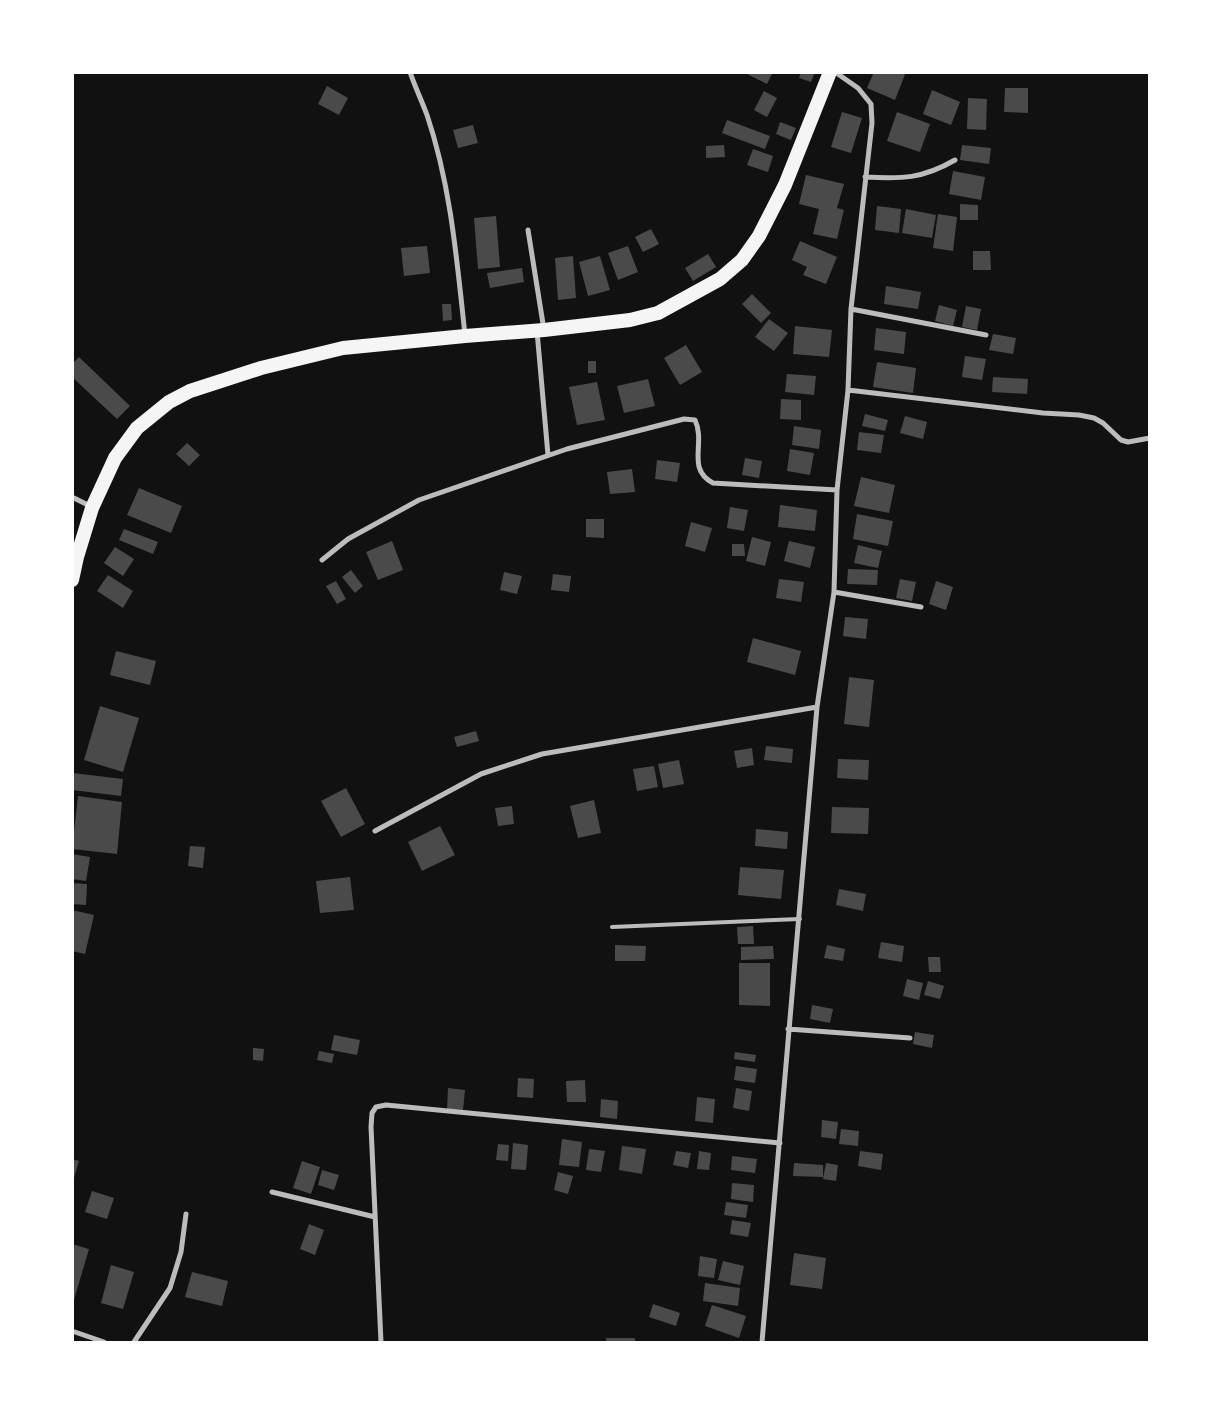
<svg xmlns="http://www.w3.org/2000/svg" width="1222" height="1415" font-family="Commissioner,sans-serif">
  <style>
    .building { fill: #4a4a4a }
    .lines { fill: none; stroke-linecap: round; stroke-linejoin: round }
    .service { stroke: #bcbcbc; stroke-width: 4 }
    .minor { stroke: #bcbcbc; stroke-width: 5 }
    .trunk { stroke: #f5f5f5; stroke-width: 14 }
  </style>
  <rect width="100%" height="100%" fill="#111"/>
  <path class="building" d="M743,72H773L767,84Z
    M801,72H815L811,82L799,78Z
    M874,72H906L895,100L867,88Z
    M327,86L348,98L339,115L318,104Z
    M1005,88H1028V113L1004,112Z
    M932,90L960,102L951,125L923,114Z
    M764,91L777,98L767,117L754,110Z
    M968,98L987,99L986,130L967,129Z
    M842,112L862,118L851,153L831,147Z
    M897,112L930,124L920,152L887,141Z
    M727,120L770,136L765,149L722,133Z
    M780,122L796,128L791,140L776,134Z
    M473,125L478,143L458,148L453,130Z
    M724,145L725,157L706,158V146Z
    M962,145L991,148L989,164L960,160Z
    M753,149L773,156L768,172L747,165Z
    M953,171L985,177L981,200L949,194Z
    M806,175L844,184L837,208L844,210L837,239L813,234L819,209L799,204Z
    M960,204L978,205V220H960Z
    M877,206L901,209L899,233L875,230Z
    M906,209L936,215L932,238L902,233Z
    M938,214L957,217L953,251L933,248Z
    M496,216L500,267L478,269L474,218Z
    M651,229L659,244L643,252L635,237Z
    M800,241L837,257L826,284L803,275L807,267L792,260Z
    M427,246L430,273L404,276L401,248Z
    M628,246L638,272L618,280L608,253Z
    M973,251H990L991,270H973Z
    M708,254L716,267L693,281L685,268Z
    M573,256L576,298L558,300L555,258Z
    M600,256L610,290L588,296L579,262Z
    M522,268L524,282L490,288L487,273Z
    M886,286L921,292L918,309L884,304Z
    M752,294L771,313L761,323L742,304Z
    M442,304H451L452,320L443,321Z
    M939,305L957,310L953,326L935,321Z
    M966,306L981,309L977,330L962,327Z
    M769,319L788,333L774,351L755,337Z
    M795,326L832,330L829,357L793,354Z
    M876,328L906,332L904,354L874,350Z
    M993,334L1016,338L1013,354L989,350Z
    M686,345L702,372L680,385L664,358Z
    M965,356L986,359L982,380L962,377Z
    M79,357L130,406L117,419L72,377V364Z
    M588,361H596V373H588Z
    M877,362L916,368L913,393L873,387Z
    M787,374L816,376L814,395L785,392Z
    M993,377L1028,379L1027,394L992,392Z
    M648,379L655,406L624,413L617,386Z
    M597,382L605,420L577,425L569,387Z
    M781,399L801,400V420L780,419Z
    M865,414L888,420L885,431L862,426Z
    M905,416L927,422L923,439L900,433Z
    M794,426L821,430L819,449L792,445Z
    M859,432L884,435L881,453L857,450Z
    M187,443L200,455L189,466L176,454Z
    M790,449L814,453L810,475L787,471Z
    M745,458L762,461L759,478L742,475Z
    M657,460L680,463L677,482L655,479Z
    M632,469L635,492L610,494L607,472Z
    M861,477L895,485L889,513L854,506Z
    M139,488L182,506L171,533L127,515Z
    M780,505L817,510L815,531L778,527Z
    M730,507L748,510L744,531L727,528Z
    M857,514L893,521L888,546L853,539Z
    M586,519H604V538L586,537Z
    M691,522L712,528L705,552L685,546Z
    M124,529L158,542L153,554L119,540Z
    M752,537L771,542L765,566L746,561Z
    M392,541L403,570L378,580L366,552Z
    M789,541L815,547L810,568L784,561Z
    M732,544H744L745,556H732Z
    M858,545L882,551L878,568L854,563Z
    M115,547L134,559L123,576L104,563Z
    M848,569L878,570L877,585L847,584Z
    M351,570L363,586L355,593L342,577Z
    M504,572L522,576L517,594L500,590Z
    M553,574L571,576L569,592L551,590Z
    M108,575L133,591L123,608L97,591Z
    M779,579L804,582L801,602L776,598Z
    M900,579L916,582L912,601L896,598Z
    M336,581L346,599L337,604L326,586Z
    M936,581L953,587L946,610L929,604Z
    M845,617L868,619L866,639L843,636Z
    M753,638L801,651L795,675L747,662Z
    M116,651L156,661L150,685L110,675Z
    M849,677L874,680L869,727L844,724Z
    M100,706L139,718L123,772L84,760Z
    M476,731L479,741L457,747L454,737Z
    M766,746L793,749L792,763L764,760Z
    M752,748L754,765L737,768L734,751Z
    M838,759L869,760L868,780L837,778Z
    M679,760L684,784L663,788L658,764Z
    M654,766L658,787L637,791L633,769Z
    M73,773L123,779L121,796L72,790Z
    M346,788L365,824L341,837L321,801Z
    M78,796L122,802L117,854L72,849Z
    M594,800L601,833L578,838L570,806Z
    M512,806L514,824L498,826L495,808Z
    M832,807L869,808L868,834L831,833Z
    M440,826L455,855L422,871L408,842Z
    M756,829L788,832L787,849L755,846Z
    M190,846L205,847L203,868L188,866Z
    M72,854L90,857L86,881L72,879Z
    M740,867L784,870L781,899L738,895Z
    M350,877L354,910L320,913L316,881Z
    M72,883L87,884L86,905L72,904Z
    M839,889L866,894L863,911L836,905Z
    M72,910L94,915L85,954L72,951Z
    M753,926L754,944H738L737,927Z
    M881,942L904,946L902,962L878,958Z
    M615,945L646,946L645,961H615Z
    M827,945L845,949L843,961L824,958Z
    M773,946L774,959L741,960V947Z
    M928,957H940L941,972H929Z
    M739,963H770V1006L739,1005Z
    M907,979L923,983L919,1000L903,996Z
    M928,981L944,986L940,999L924,995Z
    M812,1005L833,1009L830,1023L810,1019Z
    M915,1032L934,1035L932,1048L913,1044Z
    M334,1035L360,1040L357,1055L331,1050Z
    M253,1048L264,1049L263,1061L253,1060Z
    M319,1051L334,1054L332,1063L317,1060Z
    M735,1052L756,1055L755,1062L734,1059Z
    M736,1066L757,1069L755,1083L734,1080Z
    M518,1078L534,1079L533,1098L517,1097Z
    M585,1080L586,1102H567L566,1081Z
    M448,1088L465,1090L463,1110L447,1109Z
    M736,1088L752,1091L749,1111L733,1108Z
    M697,1097L715,1099L713,1123L695,1121Z
    M601,1099L618,1101L617,1119L600,1117Z
    M822,1120L838,1122L836,1139L821,1137Z
    M841,1129L859,1131L858,1146L839,1144Z
    M562,1139L582,1142L579,1167L559,1165Z
    M513,1143L528,1145L526,1170L511,1169Z
    M498,1144L509,1145L508,1161L496,1160Z
    M622,1146L646,1149L642,1174L619,1170Z
    M589,1149L605,1151L601,1172L586,1170Z
    M676,1151L691,1153L688,1168L673,1165Z
    M699,1151L711,1153L709,1170L697,1169Z
    M860,1151L883,1154L881,1170L858,1166Z
    M732,1156L757,1159L755,1173L731,1170Z
    M72,1159L79,1161L74,1178H72Z
    M302,1161L320,1167L311,1194L293,1188Z
    M794,1163L823,1165V1177L793,1176Z
    M826,1163L838,1165L836,1181L823,1179Z
    M322,1170L339,1175L334,1190L318,1185Z
    M558,1172L573,1176L568,1194L554,1190Z
    M732,1183L754,1185L753,1202L731,1199Z
    M92,1191L114,1198L107,1219L85,1212Z
    M726,1202L748,1205L746,1218L724,1215Z
    M732,1220L751,1223L748,1237L730,1234Z
    M309,1224L324,1230L315,1255L300,1249Z
    M72,1244L89,1249L74,1300H72Z
    M794,1253L826,1258L822,1289L790,1285Z
    M700,1256L717,1259L714,1278L698,1276Z
    M723,1261L744,1266L740,1285L718,1280Z
    M111,1265L134,1272L123,1309L101,1303Z
    M192,1272L228,1281L222,1306L185,1297Z
    M705,1283L740,1288L738,1306L703,1301Z
    M653,1304L680,1313L676,1326L649,1317Z
    M712,1305L746,1316L739,1338L705,1326Z
    M606,1338H635V1342H606Z"/>
  <g class="lines">
    <path class="service" d="M612,927L800,919"/>
    <path class="minor" d="M410,72C415,87 422,101 427,115C451,186 457,262 465,335
      M865,177C902,179 922,179 955,160
      M528,230L544,330
      M851,309L986,335
      M537,331L548,455
      M848,390L1043,413L1079,415L1094,418L1103,423L1121,440L1128,442L1150,438
      M72,497L92,507
      M322,560L348,539L419,500L567,449L684,419L695,420C706,443 686,469 713,483L837,490
      M834,592L921,607
      M375,831L481,774L542,754L817,707
      M788,1029L910,1038
      M272,1192L375,1217
      M72,1331L104,1342
      M134,1342L170,1288L181,1252L186,1214
      M381,1342L371,1127L372,1113L376,1107L386,1105L780,1143
      M762,1342L817,707L834,592L837,490L848,390L851,309L872,123L871,104L858,88L835,72"/>
    <path class="trunk" d="M72,580L77,557L92,508L115,458L137,428L169,402L190,391L261,368L343,348L465,336L544,330L630,320L658,313L720,279L742,260L759,236L785,185L830,72"/>
  </g>
  <rect width="1222" height="1415" fill="none" stroke="#ffffff" stroke-width="148"/>
</svg>
